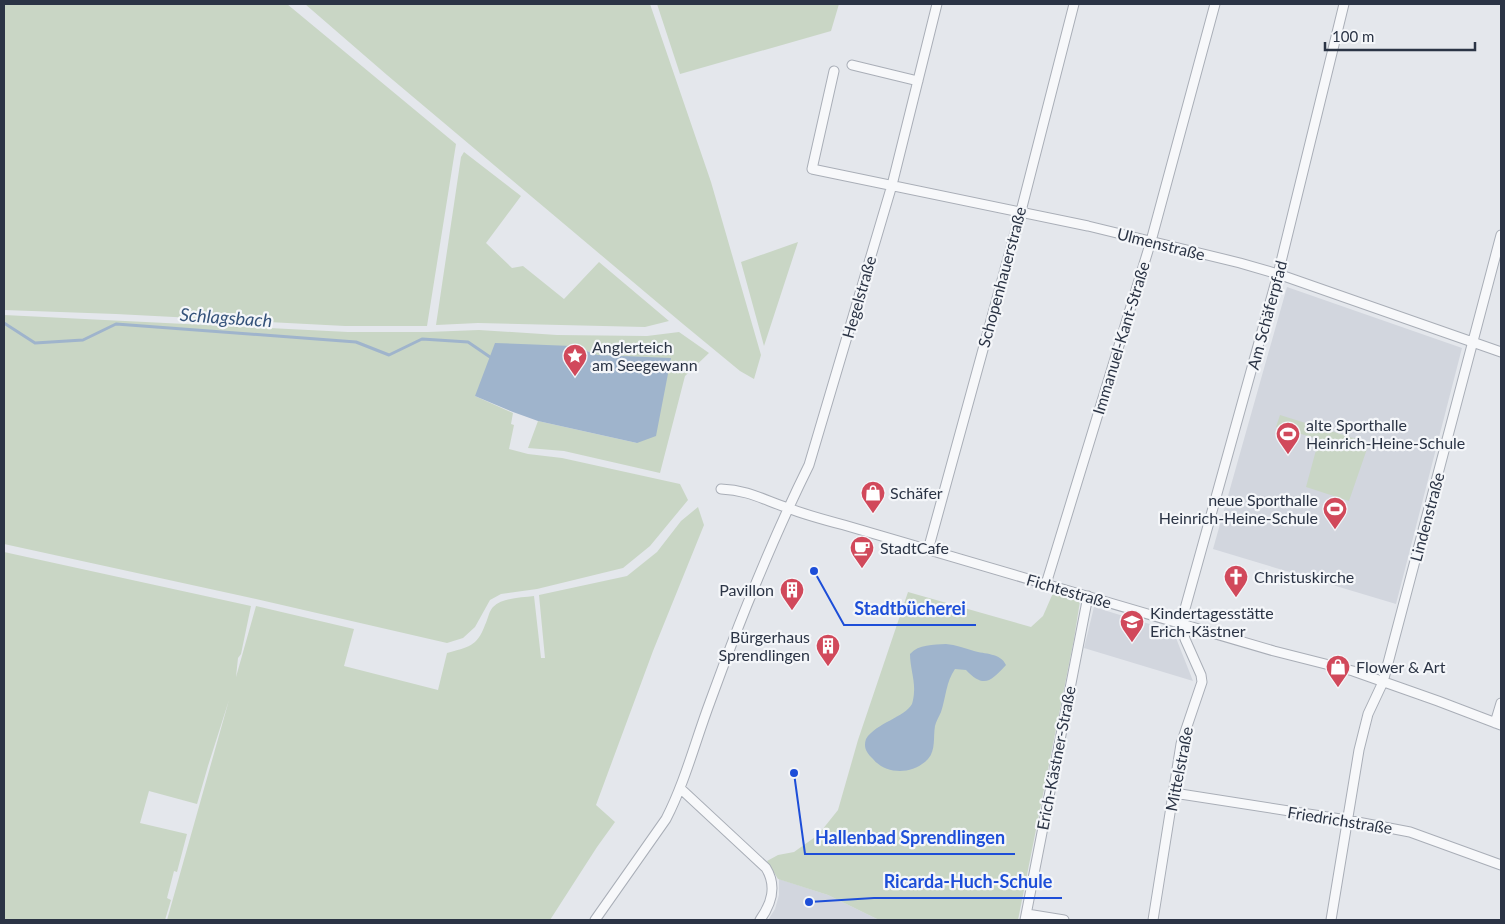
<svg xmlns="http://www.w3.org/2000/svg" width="1505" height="924" font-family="Lato,sans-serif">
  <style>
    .built { fill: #d2d6de }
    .green { fill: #c9d6c5 }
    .water { fill: #9fb4cc }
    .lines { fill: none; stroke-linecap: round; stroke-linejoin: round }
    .stream { stroke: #9fb4cc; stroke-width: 3 }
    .street-casing { stroke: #a9aeb7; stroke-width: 11 }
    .street { stroke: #f7f8fa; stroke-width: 9 }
    .labels { text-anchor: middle; stroke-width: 4.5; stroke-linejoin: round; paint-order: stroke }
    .street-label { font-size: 16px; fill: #2b3445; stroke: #f4f6f9 }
    .poi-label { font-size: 16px; fill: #2b3445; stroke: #f4f6f9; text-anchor: start }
    .water-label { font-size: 18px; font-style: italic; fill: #34527a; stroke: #f4f6f9 }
    .leader { fill: none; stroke: #1d4ed8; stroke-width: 2 }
    .callout-dot { fill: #1d4ed8; stroke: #f4f6f9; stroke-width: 2 }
    .callout-label { font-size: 18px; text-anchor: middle; font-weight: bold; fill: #1d4ed8; stroke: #f4f6f9; stroke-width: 4.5; stroke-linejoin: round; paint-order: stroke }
  </style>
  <rect width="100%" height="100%" fill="#e4e7ec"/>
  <path class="built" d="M1287,287L1462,348L1396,604L1213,549Z
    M1094,607L1169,630L1176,638L1193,681L1084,648Z
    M779,879L828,895L879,920H768L775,909L779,895Z"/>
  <path class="green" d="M4,4H287L456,144L427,326H345L116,314L4,310Z
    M305,4H650L711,182L761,355L754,379L740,371L683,324L387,75Z
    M657,4H839L831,31L680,74Z
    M464,152L521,196L486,243L512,268L523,266L564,299L599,262L669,321L645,327L478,323L436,325L461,157Z
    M798,242L764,346L741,262Z
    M4,315L348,332H428L479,330L557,335L647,336L679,332L709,353L685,376L660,473L564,451L528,448L538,421L637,443L598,355L572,346L475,396L513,413L511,424L514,425L509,449L528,454L562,458L680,484L688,500L650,546L623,568L537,589L501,594L490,600L475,627L463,638L447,643L256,599L4,544Z
    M1280,415L1369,443L1349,501L1306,487L1319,439L1276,427Z
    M698,507L704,525L653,651L596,805L615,822L597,847L550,920H167L229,700L208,766L197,804L149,791L140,823L187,834L177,872L174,871L167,898L171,900L165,920H4V552L251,606L241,654L238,658L236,677L256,606L354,629L344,666L438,690L447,653C468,647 477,647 485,625C488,619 489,611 493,607C503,597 521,598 534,596L541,658H545L539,595L627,576L657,552L681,521Z
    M908,592L1031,627L1043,616L1053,593L1080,601L1074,639L1018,920H879L828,895L778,879L767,861L778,855L794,852L818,835L838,810L858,740Z"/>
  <path class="water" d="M495,343L572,346L598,355L671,358L656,436L637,443L538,421L513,412L475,396Z
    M946,644C956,645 964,648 974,651C984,654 1001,653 1006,665C991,681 984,689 966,670L955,669C946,682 946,697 941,712C939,717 936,721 935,726C933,737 936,750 928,759C913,775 886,775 873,759C867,753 863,748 866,739C876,723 905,717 912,704C913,701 914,695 914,692C915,680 910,667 910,654C919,644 933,645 946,644Z"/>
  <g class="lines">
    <path class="stream" d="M4,323L35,343L83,340L116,324L356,342L389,355L422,339L468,342L490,357"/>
    <defs>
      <path id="street" d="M852,65L918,81
        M834,71L812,169L1088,226L1240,263L1278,274L1501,352
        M721,489C748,490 764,500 788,508C806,515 825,520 844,525L1274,651L1353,671L1438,701L1501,725
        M928,550L1021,211L1074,4
        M1046,584L1151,241L1215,4
        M1495,723L1501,703
        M681,789L766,868C777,886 772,903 760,920
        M1174,793L1347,820L1410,832L1501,865
        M1027,914L1064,920
        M595,920L666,819C685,782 695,742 710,702C739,622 771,542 809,465L892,185L937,4
        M1025,920L1088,596
        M1153,920L1181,744L1202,682L1201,675L1185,639L1181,623L1278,274L1344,4
        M1331,920L1359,750L1368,714L1383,682L1501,235"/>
    </defs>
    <use href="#street" class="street-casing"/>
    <use href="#street" class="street"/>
  </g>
  <defs>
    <symbol id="sight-pin" viewBox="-11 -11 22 30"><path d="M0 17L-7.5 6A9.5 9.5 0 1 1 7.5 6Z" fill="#d1495b" stroke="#f4f6f9"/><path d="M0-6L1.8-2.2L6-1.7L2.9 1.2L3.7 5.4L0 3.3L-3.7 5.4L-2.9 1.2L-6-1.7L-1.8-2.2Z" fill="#fff"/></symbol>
    <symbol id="stadium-pin" viewBox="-11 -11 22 30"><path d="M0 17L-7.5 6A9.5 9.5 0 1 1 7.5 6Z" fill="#d1495b" stroke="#f4f6f9"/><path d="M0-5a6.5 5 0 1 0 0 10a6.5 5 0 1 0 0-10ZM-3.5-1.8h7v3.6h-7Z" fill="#fff"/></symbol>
    <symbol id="shop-pin" viewBox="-11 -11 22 30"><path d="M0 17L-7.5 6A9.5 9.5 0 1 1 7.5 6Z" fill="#d1495b" stroke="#f4f6f9"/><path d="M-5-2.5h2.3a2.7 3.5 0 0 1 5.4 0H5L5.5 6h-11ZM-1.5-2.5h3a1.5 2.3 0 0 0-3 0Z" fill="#fff"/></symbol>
    <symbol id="cafe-pin" viewBox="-11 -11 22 30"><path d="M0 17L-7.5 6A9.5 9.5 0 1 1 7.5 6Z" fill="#d1495b" stroke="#f4f6f9"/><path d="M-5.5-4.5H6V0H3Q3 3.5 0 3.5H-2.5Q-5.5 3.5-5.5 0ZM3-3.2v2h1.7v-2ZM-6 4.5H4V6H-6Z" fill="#fff"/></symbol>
    <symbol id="church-pin" viewBox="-11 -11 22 30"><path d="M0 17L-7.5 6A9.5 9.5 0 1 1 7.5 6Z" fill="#d1495b" stroke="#f4f6f9"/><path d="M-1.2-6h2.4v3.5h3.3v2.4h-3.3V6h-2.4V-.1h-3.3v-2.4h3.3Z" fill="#fff"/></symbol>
    <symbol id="building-pin" viewBox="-11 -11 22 30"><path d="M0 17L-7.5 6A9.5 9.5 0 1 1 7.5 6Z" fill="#d1495b" stroke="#f4f6f9"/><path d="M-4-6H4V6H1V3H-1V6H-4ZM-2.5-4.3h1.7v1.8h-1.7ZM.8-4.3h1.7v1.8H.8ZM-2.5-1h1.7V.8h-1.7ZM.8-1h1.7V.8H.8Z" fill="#fff"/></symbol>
    <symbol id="school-pin" viewBox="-11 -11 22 30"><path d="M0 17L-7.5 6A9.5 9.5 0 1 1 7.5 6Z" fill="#d1495b" stroke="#f4f6f9"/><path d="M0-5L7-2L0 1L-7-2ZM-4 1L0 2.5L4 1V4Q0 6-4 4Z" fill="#fff"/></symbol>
  </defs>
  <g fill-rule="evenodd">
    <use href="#sight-pin" x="561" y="342" width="28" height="38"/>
    <use href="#stadium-pin" x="1274" y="420" width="28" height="38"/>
    <use href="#shop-pin" x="859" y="479" width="28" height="38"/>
    <use href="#stadium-pin" x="1321" y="495" width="28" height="38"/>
    <use href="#cafe-pin" x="848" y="534" width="28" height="38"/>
    <use href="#church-pin" x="1222" y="563" width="28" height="38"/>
    <use href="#building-pin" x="778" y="576" width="28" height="38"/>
    <use href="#school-pin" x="1118" y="608" width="28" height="38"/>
    <use href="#building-pin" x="814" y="632" width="28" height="38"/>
    <use href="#shop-pin" x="1324" y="653" width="28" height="38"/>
  </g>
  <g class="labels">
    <g class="street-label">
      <text transform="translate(1161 244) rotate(14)" y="6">Ulmenstraße</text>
      <text transform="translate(1002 277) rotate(-75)" y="6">Schopenhauerstraße</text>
      <text transform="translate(859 297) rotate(-74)" y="6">Hegelstraße</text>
      <text transform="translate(1267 315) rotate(-75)" y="6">Am Schäferpfad</text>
      <text transform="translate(1121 338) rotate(-73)" y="6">Immanuel-Kant-Straße</text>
      <text transform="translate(1427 517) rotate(-75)" y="6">Lindenstraße</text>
      <text transform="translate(1069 591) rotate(16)" y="6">Fichtestraße</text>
      <text transform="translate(1056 758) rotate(-79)" y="6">Erich-Kästner-Straße</text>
      <text transform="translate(1179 769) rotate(-79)" y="6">Mittelstraße</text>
      <text transform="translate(1340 820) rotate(9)" y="6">Friedrichstraße</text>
    </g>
    <g class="poi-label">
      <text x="592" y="353">Anglerteich<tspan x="592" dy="18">am Seegewann</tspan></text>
      <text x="1306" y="431">alte Sporthalle<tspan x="1306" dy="18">Heinrich-Heine-Schule</tspan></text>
      <text x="890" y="499">Schäfer</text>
      <text x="1318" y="506" text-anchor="end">neue Sporthalle<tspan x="1318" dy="18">Heinrich-Heine-Schule</tspan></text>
      <text x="880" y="554">StadtCafe</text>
      <text x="1254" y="583">Christuskirche</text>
      <text x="774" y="596" text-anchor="end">Pavillon</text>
      <text x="1150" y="619">Kindertagesstätte<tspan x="1150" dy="18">Erich-Kästner</tspan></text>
      <text x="810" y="643" text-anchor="end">Bürgerhaus<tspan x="810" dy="18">Sprendlingen</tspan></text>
      <text x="1356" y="673">Flower &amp; Art</text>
    </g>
    <g class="water-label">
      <text transform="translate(226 318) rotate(4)" y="6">Schlagsbach</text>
    </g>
  </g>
  <path class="leader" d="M814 571L844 625H976M794 773L805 854H1015M809 902L874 898H1062"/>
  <g class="callout-dot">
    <circle cx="814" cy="571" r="5"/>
    <circle cx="794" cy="773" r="5"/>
    <circle cx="809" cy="902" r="5"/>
  </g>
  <g class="callout-label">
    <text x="910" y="615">Stadtbücherei</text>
    <text x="910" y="844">Hallenbad Sprendlingen</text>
    <text x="968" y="888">Ricarda-Huch-Schule</text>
  </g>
  <rect width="1505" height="924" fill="none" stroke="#2b3445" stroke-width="10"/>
  <path d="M1325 42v8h150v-8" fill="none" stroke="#2b3445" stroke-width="2.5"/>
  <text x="1332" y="42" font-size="15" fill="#2b3445" stroke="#f4f6f9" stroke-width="4" paint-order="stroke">100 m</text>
</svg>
